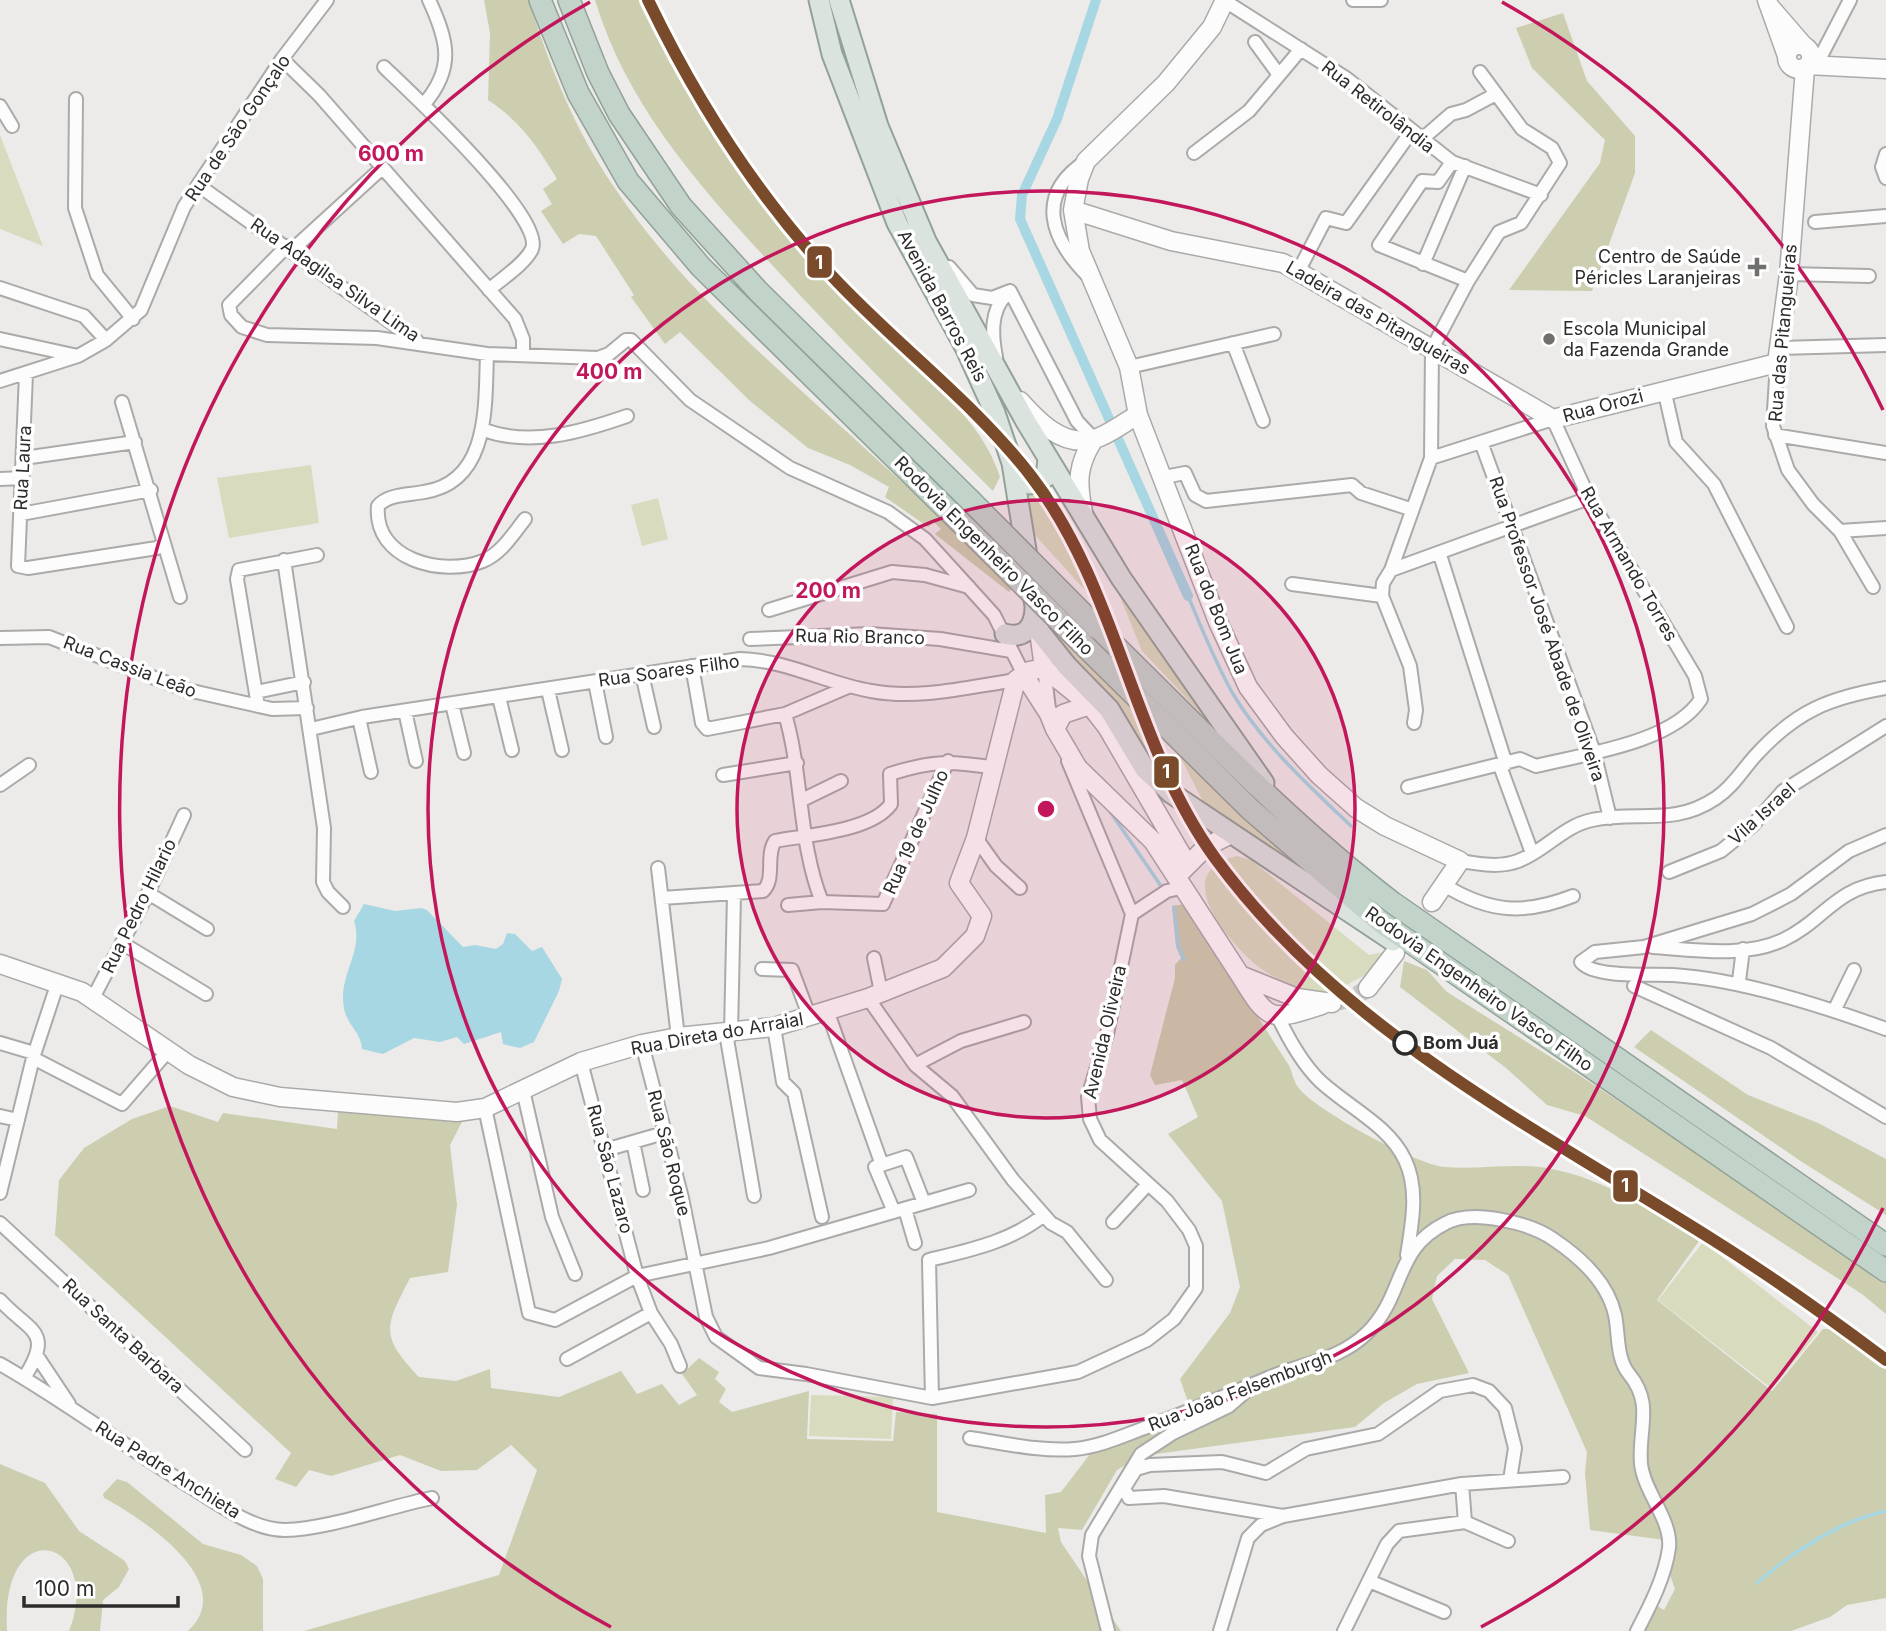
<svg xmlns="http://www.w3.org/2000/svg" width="1886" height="1631" font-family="Inter,sans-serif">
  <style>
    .green { fill: #d8dbbd }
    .forest { fill: #ccceaf }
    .water { fill: #a6d7e3 }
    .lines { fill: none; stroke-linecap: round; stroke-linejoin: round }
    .stream { stroke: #a6d7e3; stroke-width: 3.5 }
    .canal { stroke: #a6d7e3; stroke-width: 10 }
    .secondary-tunnel { stroke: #c7c5c3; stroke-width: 18; stroke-dasharray: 18 9; stroke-linecap: butt }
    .street-casing { stroke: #abaaa9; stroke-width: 16 }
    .secondary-casing { stroke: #abaaa9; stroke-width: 21 }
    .primary-casing { stroke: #92a298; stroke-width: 23 }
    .highway-casing { stroke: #92a298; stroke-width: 24 }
    .street { stroke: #fcfcfc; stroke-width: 12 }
    .secondary { stroke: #fcfcfc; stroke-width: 18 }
    .primary { stroke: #dae3de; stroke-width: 19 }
    .highway { stroke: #c2d3ca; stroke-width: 21 }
    .highway-bridge-casing { stroke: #92a298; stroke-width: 24; stroke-linecap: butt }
    .highway-bridge { stroke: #c2d3ca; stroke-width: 21 }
    .metro-1-casing { stroke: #fff; stroke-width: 18 }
    .metro-1 { stroke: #7a4b2a; stroke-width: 12 }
    .ring { fill: none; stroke: #c2185b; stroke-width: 3.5 }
    .poi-dot { fill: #706f6e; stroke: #fff; stroke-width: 2.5 }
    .stop-dot { fill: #fff; stroke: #2d2c2b; stroke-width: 3.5 }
    .labels { text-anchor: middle; stroke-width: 7; stroke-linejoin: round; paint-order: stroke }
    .street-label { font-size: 18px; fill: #2d2c2b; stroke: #fff }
    .poi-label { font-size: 18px; fill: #2d2c2b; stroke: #fff; text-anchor: end }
    .stop-label { font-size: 18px; font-weight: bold; fill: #2d2c2b; stroke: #fff; text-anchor: start }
    .centre { fill: #c2185b; stroke: #fff; stroke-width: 3.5 }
    .ring-label { font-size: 21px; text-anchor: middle; font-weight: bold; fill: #c2185b; stroke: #fff; stroke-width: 7; stroke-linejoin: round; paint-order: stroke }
    .line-badge { stroke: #fff; stroke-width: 2.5 }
    .badge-label { font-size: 19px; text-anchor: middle; font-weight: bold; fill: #fff }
  </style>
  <rect width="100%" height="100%" fill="#edebe9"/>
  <path class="green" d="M0,135L43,246L0,229Z
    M311,465L319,523L229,538L217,478Z
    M1027,491H1039L1075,551L1101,608L1035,535Z
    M658,498L668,539L642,546L631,505Z
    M1114,582L1208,714L1204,717L1142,651Z
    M1053,631L1137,711L1168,783L1105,737L1081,713L1052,652Z
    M1175,747L1269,841L1313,878L1206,807Z
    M1237,856L1251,860L1369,955L1384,952L1367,974L1330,994C1305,991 1281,983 1260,968C1229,943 1167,872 1237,856Z
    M1703,1242L1818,1332L1772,1389L1658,1300Z
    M811,1395L893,1397L891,1439L809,1436Z"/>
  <path class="forest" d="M484,0H529C549,66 575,130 614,187C685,294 789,378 882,464C927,504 970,546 1013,587L1009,592L935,534L941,529L934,522L928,527L885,497L889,487L850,465L808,448L750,401L680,332L665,344L631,297L634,295L596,236L579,234L563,244L541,211L552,204L543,189L557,179C538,147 520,121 488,100L490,33Z
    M595,0H639C684,98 744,188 816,269C838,292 860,315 883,337C926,379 981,417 1000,477L993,491C919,417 844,344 774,267C700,187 627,106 595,0Z
    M1563,13L1587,81L1635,136V173L1592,291L1509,290L1600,163L1605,140L1532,68L1516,28Z
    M1185,904L1290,1067C1292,1073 1294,1082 1298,1087C1314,1110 1417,1165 1445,1167C1480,1170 1517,1162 1552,1169C1605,1179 1654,1212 1699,1241L1657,1300L1772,1391L1823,1329H1838L1886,1364V1598L1847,1605L1830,1617L1791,1631H1641L1654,1604L1664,1610L1675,1589L1670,1575L1672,1541L1590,1530L1585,1473L1587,1452L1508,1275L1485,1260L1455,1259L1437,1276L1432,1299L1469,1373L1417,1384L1384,1403L1355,1427L1141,1456L1117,1470L1082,1530L1058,1528L1061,1542L1121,1631H304L499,1575L537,1470L511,1445L477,1470L441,1471L400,1455L331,1476L309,1470L296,1487L275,1479L291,1453L55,1235L59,1180L84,1148L132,1119L170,1106L218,1122L223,1113L337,1129L338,1112L463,1120L450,1145L457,1205L448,1272L410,1278C385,1327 379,1335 419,1377L456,1381L490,1369L491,1388L559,1397L621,1371L637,1394L662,1384L679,1405L697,1395L682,1374L699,1358L719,1372L715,1379L726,1389L719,1402L732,1412L809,1391L807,1439L893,1441L896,1412L937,1414V1512L1046,1533L1045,1495L1061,1492L1090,1454L1193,1416L1180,1379L1230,1313L1240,1287L1222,1201L1168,1134L1198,1117L1182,1080L1155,1085L1150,1075L1175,978V965L1181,958L1176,947L1172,906Z
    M1404,961L1427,970L1447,992L1576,1073L1886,1279V1314L1862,1294L1585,1116L1547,1105L1506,1068L1400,987Z
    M1651,1030L1748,1095L1818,1123L1886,1159V1215L1802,1162L1634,1047Z
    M0,1464L45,1483L79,1531L125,1561L129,1569L119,1587L103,1600L100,1631H69C105,1539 0,1509 7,1631H0Z
    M117,1479L127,1482L203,1544L241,1555L257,1566L263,1579V1631H188C241,1582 140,1517 104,1498L103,1494Z"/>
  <path class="water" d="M364,904L395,911L421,908L427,910L463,947L475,945L496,949L503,944L507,933L515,934L532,951L542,947L562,979L559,991L534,1042L520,1048L503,1044L501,1032L464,1044L457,1037L440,1042L414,1038L383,1054L362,1049C361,1029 343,1025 343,998C343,970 363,949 354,921Z"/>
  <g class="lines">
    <path class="stream" d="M1188,596C1202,629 1215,662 1233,694C1263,744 1309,786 1351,826
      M1107,807L1161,886
      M1174,907L1178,945L1184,960
      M1757,1583C1792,1552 1840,1521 1886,1511"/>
    <path class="canal" d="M1096,0L1057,119L1022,195L1020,219L1188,596"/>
    <path class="secondary-tunnel" d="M1332,1003L1353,998L1368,988"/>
    <defs>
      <path id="street" d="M1353,0H1381
        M1225,1L1346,78L1452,162L1541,195
        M1255,42L1279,75
        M1822,54L1850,0
        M282,59L319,95L515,319L523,339V353
        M384,67C409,91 545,217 532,249C525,264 501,279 489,290
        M76,99L75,208L97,275L133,319
        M424,104C455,68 448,41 429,0
        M0,106L12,126
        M1421,140L1451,114L1466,110L1496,94
        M1194,153L1249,111L1301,49
        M1886,154L1882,167L1886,178
        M1086,161C1035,195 1050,238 1088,276
        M1452,162L1438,182L1422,181L1379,245L1468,281
        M198,185L417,341
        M1815,222L1886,216
        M287,246L229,305L231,315L242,327L267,335L377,338L487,354L598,358L609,354L626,340H631L690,400L790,468L888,512L925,539L994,615L1024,675
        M292,250L382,168
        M1423,264L1465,166
        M949,267L973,295L992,298L1010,291
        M1299,270L1326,218L1346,223L1411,132
        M1789,274L1869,276
        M0,288L84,316L106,340
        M1010,291L1077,421L1094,439
        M0,339L78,356L106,340L141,310L184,207L198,185L282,59L327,0
        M1233,343L1263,421
        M1780,348L1886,345
        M487,354C485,405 490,482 424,492C409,495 388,494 378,506C373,560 443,577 483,561C502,553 513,534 525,519
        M996,357C992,336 990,311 1006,295
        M1777,363L1773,426L1788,470L1813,504L1840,531L1873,587
        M1129,367L1274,334
        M26,374L18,566L28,568L157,548L163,544
        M0,381L78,356
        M1664,389L1676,442L1714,484L1787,627
        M122,402L180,597
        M484,430C531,447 581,432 627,416
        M1775,435L1886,453
        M1481,442L1594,752L1610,818
        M24,458L135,442
        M1164,477L1185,473L1195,495L1206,501L1352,485L1361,493L1410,509
        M0,479L23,478
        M21,514L151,490
        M1840,531L1886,528
        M1440,555L1506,764
        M284,560L324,828L323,882L328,892L343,907
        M1391,570L1589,498
        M1292,584L1382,596
        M769,610L892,572L925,575L969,587
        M0,638L49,637L183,689L272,709L307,708
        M750,639L870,634L940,639L1011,651
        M692,666L702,723L707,729L785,714L848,687
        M1044,668L1049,709
        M642,674L654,727
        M595,682L606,737
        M548,690L562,750
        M256,692L304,682
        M499,697L512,750
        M452,704L464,753
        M258,706L237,579L239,570L317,555
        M405,711L416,761
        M785,714C803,775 798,842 822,902
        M359,718L371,772
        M1414,723L1416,710L1410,666L1382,596L1383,583L1391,570L1431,458L1432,349L1468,281L1499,232L1521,223L1560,163L1552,148L1522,129L1480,72
        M311,729L362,717L740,659C787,660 825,683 871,691C918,700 969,687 1016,680
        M1500,766L1532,853
        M723,775L797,763
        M0,785L29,765
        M1408,787L1520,759L1536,766C1584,754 1673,743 1701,699L1695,676L1589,498L1553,419L1431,458
        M802,800L841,781
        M1886,835L1849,851L1791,894L1752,914L1644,947L1595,952L1581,962C1593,978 1651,974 1673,975C1740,979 1823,1006 1886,1029
        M976,838L996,866L1020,888
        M1460,861C1479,864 1499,868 1518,861C1545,851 1563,826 1592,820C1637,810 1673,827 1716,798C1733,787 1743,769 1756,755C1796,711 1829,698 1886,688
        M658,868L678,1037
        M1669,872L1721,851L1753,825L1783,791L1886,726
        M1444,885C1490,913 1524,915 1573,896
        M148,893L207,929
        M662,898L763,891C776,879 765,856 775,841C805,835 871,832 891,804L890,774C934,760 950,761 996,768
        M788,905L822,902L883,904L948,761
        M1132,914L1167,891L1185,887
        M122,943L206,994
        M1653,947C1695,950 1744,958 1783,940C1825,920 1834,888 1886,882
        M874,958L881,992
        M762,969L792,970L810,1018
        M1739,981L1743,949
        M1634,986L1771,1048L1886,1117
        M93,998L148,893L184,815
        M868,998L915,1065L952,1096L1013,1180L1051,1223L1067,1232L1106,1280
        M1834,1011L1854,970
        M828,1013L882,1165
        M1278,1017C1289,1040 1301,1062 1319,1080C1346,1106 1389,1125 1405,1160C1419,1189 1412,1224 1407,1255
        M774,1027L783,1082L794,1093L822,1217
        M726,1033L754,1196
        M731,1033L734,895
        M0,1043L34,1053
        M642,1044L682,1198L706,1317L716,1337L759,1368L806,1374L932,1398L1078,1372L1147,1340L1174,1319L1196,1288V1246L1189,1230L1167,1201L1100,1140L1090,1119L1088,1097L1107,1034L1132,914L1068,761
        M33,1058L122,1104L168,1051
        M581,1062L637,1276L651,1313L671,1344L680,1366
        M915,1065L961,1041L1024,1022
        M523,1090L552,1217L575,1274
        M485,1108L529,1313L555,1320L637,1276L769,1248L969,1190
        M0,1116L18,1120
        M633,1142L643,1190
        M605,1150L664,1133
        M0,1193L33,1058L58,982
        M905,1209L915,1243
        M894,1212L875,1167L906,1157L924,1203
        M1113,1222L1148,1184
        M0,1223L245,1450
        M0,1300C29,1332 55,1330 24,1378
        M37,1356L69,1404
        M567,1359L651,1313
        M0,1364C67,1402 128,1449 194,1489C220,1505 253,1530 285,1530C329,1529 387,1507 432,1498
        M932,1398L929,1260C970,1250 1010,1242 1044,1215
        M970,1438C1004,1443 1040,1452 1075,1449C1097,1447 1118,1438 1139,1430C1183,1414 1225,1396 1268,1378C1302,1363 1339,1361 1368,1332C1405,1295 1394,1248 1446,1223C1473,1209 1530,1223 1553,1239C1580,1257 1608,1283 1615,1315C1619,1334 1616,1358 1629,1374C1654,1404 1638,1429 1641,1464C1644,1492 1672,1520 1669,1548C1665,1577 1650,1606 1637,1631
        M1462,1484L1563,1477
        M1283,1516L1164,1496L1129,1498L1124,1488L1136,1469L1150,1465L1222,1462L1266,1473L1306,1449L1378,1434L1440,1391L1473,1385L1489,1391L1505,1408L1515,1448L1510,1480
        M1369,1581L1444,1612
        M1108,1631L1089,1556L1092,1535L1141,1454L1173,1433L1229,1406L1244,1393
        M1220,1631L1248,1538L1261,1525L1283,1516L1462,1484L1465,1522
        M1344,1631L1387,1544L1399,1531L1465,1522L1508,1541"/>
      <path id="secondary" d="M1225,0L1212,27L1166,83L1086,161L1079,179L1073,210L1080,251L1129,367L1138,415L1218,622L1248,687L1284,736L1319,775L1356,808L1385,826L1460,861L1432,902
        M1767,0L1787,56
        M1771,8L1803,45
        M1787 57a12 12 0 1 1 24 0a12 12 0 1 1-24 0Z
        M1808,65L1886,69
        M1073,210L1171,241L1283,263L1553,419L1777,363L1789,274L1805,68
        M1020,401C1038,421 1063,448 1094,439C1109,435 1124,422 1138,415
        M1083,512C1077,482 1077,465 1094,439
        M1039,631L1044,668L1090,705L1107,727L1187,864
        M1024,675L1049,714L1055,729L1078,768L1153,841L1240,975L1297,998L1332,1003
        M1055,729L1063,714L1090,705
        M1180,873L1206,847L1231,834
        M0,964L82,992L189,1065L233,1087L280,1097L457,1112L485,1108L581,1062L642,1044L678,1037L774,1027L868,998L943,968L975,936L982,916L959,883L976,838L1016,680L1029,671L1044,668
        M1240,975C1269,1022 1269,1022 1322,1005
        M1368,988L1395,953"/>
      <path id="primary" d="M819,0L832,54L897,223L965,347L995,413L1012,463L1039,631L1067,666L1109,709L1145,769L1171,793L1393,941
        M839,0L878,126L926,241L1025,420L1121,578L1264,783
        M1012,464L1025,482L1030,484L1046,477L1048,459
        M1005,634C1024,639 1034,628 1035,609"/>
      <path id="highway" d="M540,0L578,93L628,181L701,267L966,528
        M569,0L598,73L619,114L681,206L758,291L969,499
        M1097,628C1193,722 1286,821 1393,903L1886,1245
        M1101,662L1251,810L1381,922L1886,1271"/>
    </defs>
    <use href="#street" class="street-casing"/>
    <use href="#secondary" class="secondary-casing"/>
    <use href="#primary" class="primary-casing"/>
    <use href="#highway" class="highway-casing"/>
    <use href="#street" class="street"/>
    <use href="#secondary" class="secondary"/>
    <use href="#primary" class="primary"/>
    <use href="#highway" class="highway"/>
    <defs>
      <path id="highway-bridge" d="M969,499L1097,628
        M966,528L1101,662"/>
    </defs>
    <use href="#highway-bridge" class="highway-bridge-casing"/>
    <use href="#highway-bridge" class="highway-bridge"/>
    <defs>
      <path id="metro-1" d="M648,0C696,100 755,193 831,275C895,344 973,401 1031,476C1119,590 1131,742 1215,858C1342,1032 1538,1129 1715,1241C1774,1278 1830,1318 1886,1360"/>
    </defs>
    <use href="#metro-1" class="metro-1-casing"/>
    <use href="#metro-1" class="metro-1"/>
  </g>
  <circle cx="1046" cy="809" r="309" fill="#c2185b" fill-opacity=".12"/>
  <g class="ring">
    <circle cx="1046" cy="809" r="309"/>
    <circle cx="1046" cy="809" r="618"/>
    <path d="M1883 1208A927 927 0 0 1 1481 1627M611 1627A927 927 0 0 1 590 2M1502 2A927 927 0 0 1 1883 410"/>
  </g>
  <g class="poi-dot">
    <path d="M1753.5 256.5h7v7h7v7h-7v7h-7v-7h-7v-7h7z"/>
    <circle cx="1549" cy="339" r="7"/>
  </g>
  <circle class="stop-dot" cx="1405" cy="1043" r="11"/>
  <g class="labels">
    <g class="street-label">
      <text transform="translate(1378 107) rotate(38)" y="6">Rua Retirolândia</text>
      <text transform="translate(238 128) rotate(-56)" y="6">Rua de São Gonçalo</text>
      <text transform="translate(335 280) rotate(35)" y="6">Rua Adagilsa Silva Lima</text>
      <text transform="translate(942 306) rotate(62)" y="6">Avenida Barros Reis</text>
      <text transform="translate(1378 318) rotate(30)" y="6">Ladeira das Pitangueiras</text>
      <text transform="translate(1783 333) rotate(-85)" y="6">Rua das Pitangueiras</text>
      <text transform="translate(1603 406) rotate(-15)" y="6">Rua Orozi</text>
      <text transform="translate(23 468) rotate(-87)" y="6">Rua Laura</text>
      <text transform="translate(994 556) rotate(45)" y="6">Rodovia Engenheiro Vasco Filho</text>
      <text transform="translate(1629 564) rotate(60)" y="6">Rua Armando Torres</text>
      <text transform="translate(1216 609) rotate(68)" y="6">Rua do Bom Jua</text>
      <text transform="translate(1547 629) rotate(71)" y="6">Rua Professor José Abade de Oliveira</text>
      <text transform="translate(860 637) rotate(1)" y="6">Rua Rio Branco</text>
      <text transform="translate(130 667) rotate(21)" y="6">Rua Cassia Leão</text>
      <text transform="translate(669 671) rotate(-8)" y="6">Rua Soares Filho</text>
      <text transform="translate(1762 814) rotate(-42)" y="6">Vila Israel</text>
      <text transform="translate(916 832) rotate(-66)" y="6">Rua 19 de Julho</text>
      <text transform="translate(139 906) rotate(-64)" y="6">Rua Pedro Hilario</text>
      <text transform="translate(1479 989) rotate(35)" y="6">Rodovia Engenheiro Vasco Filho</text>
      <text transform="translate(1105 1032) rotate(-77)" y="6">Avenida Oliveira</text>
      <text transform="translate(717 1034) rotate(-10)" y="6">Rua Direta do Arraial</text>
      <text transform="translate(669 1153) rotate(76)" y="6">Rua São Roque</text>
      <text transform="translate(610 1169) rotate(75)" y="6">Rua São Lazaro</text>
      <text transform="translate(123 1336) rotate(43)" y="6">Rua Santa Barbara</text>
      <text transform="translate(1240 1391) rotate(-21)" y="6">Rua João Felsemburgh</text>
      <text transform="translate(168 1470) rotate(32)" y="6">Rua Padre Anchieta</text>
    </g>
    <g class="poi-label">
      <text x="1741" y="263">Centro de Saúde<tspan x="1741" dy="21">Péricles Laranjeiras</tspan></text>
      <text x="1563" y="335" text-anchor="start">Escola Municipal<tspan x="1563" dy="21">da Fazenda Grande</tspan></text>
    </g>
    <g class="stop-label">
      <text x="1423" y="1049">Bom Juá</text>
    </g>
  </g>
  <circle cx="1046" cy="809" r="10" class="centre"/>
  <g class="ring-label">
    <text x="391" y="161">600 m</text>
    <text x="609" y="379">400 m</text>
    <text x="828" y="598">200 m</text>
  </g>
  <g class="line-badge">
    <rect x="806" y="245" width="27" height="34" rx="7" fill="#7a4b2a"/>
    <rect x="1153" y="755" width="27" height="34" rx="7" fill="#7a4b2a"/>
    <rect x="1612" y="1169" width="27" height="34" rx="7" fill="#7a4b2a"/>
  </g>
  <g class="badge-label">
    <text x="819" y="269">1</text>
    <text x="1166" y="778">1</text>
    <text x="1625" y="1192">1</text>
  </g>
  <path d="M24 1596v10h154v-10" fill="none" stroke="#2d2c2b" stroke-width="3.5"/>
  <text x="35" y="1596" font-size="21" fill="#2d2c2b" stroke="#ffffff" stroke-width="5" paint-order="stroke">100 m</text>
</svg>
